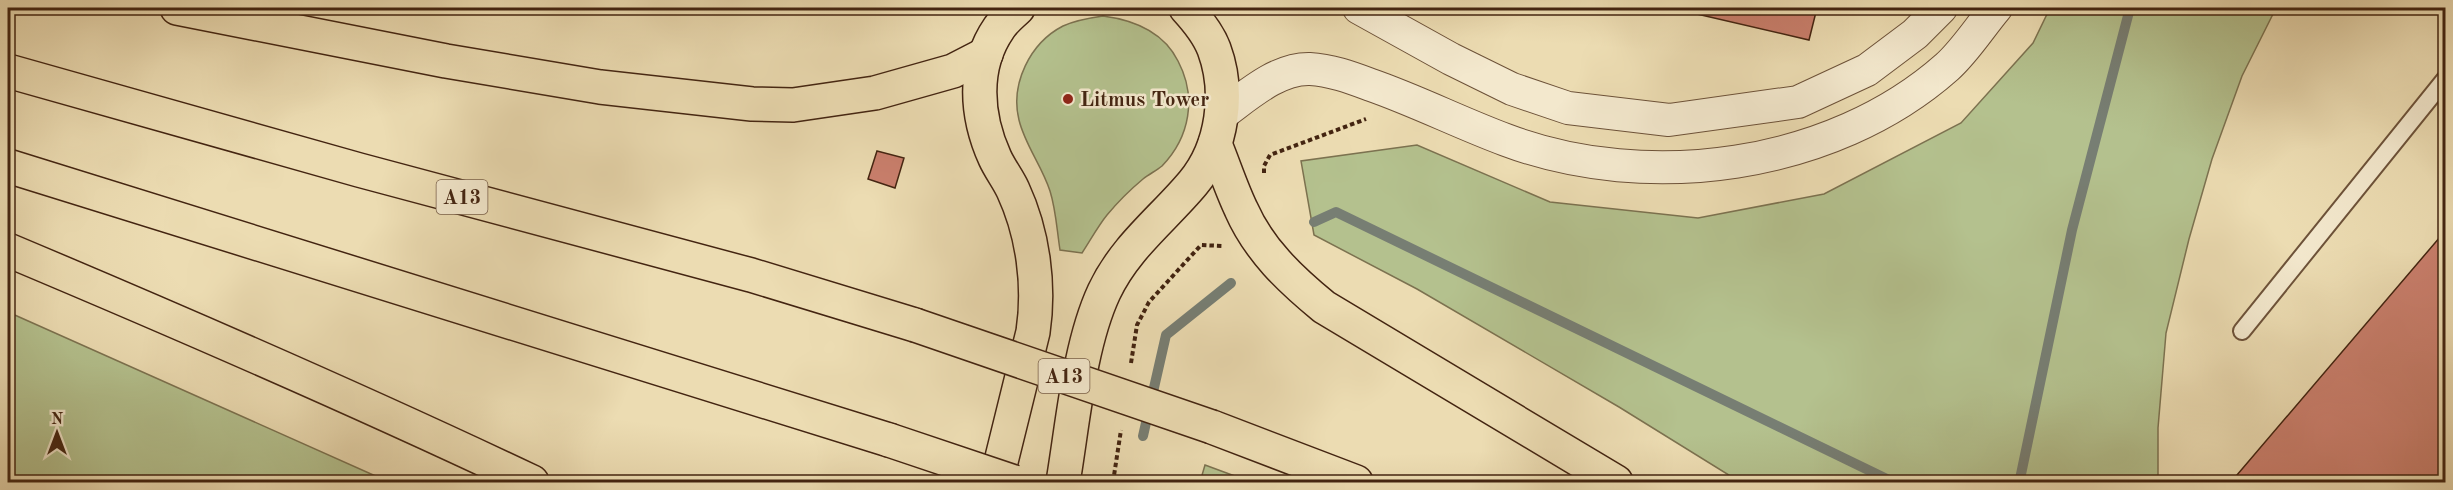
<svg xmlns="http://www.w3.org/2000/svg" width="2453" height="490" font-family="'Old Standard TT',serif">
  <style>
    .green { fill: #b4c18e; stroke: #7c7250; stroke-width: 1.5 }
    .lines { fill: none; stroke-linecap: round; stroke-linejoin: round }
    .stream { stroke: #777e73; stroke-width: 10 }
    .building { fill: #ca7f6d; stroke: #432411; stroke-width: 1.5 }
    .lane-casing { stroke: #6d5239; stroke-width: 20 }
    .street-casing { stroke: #6d5239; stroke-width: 34 }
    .primary-casing { stroke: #432411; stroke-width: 36 }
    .highway-casing { stroke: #432411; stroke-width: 36 }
    .path { stroke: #432411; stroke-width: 4; stroke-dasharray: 4.5 3; stroke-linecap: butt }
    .lane { stroke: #f3e8cd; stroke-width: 16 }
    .street { stroke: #f3e8cd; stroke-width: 32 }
    .primary { stroke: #ecdcb2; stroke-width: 33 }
    .highway { stroke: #ecdcb2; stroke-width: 33 }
    .highway-bridge-casing { stroke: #432411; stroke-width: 36; stroke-linecap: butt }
    .highway-bridge { stroke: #ecdcb2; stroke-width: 33 }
    .poi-dot { fill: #8f2418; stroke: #f3e8cd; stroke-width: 2 }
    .labels { text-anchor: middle; stroke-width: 5; stroke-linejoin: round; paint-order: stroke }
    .shield { fill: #f3e8cd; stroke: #785f49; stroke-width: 1.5 }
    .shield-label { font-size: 20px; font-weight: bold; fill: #432411 }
    .poi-label { font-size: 21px; font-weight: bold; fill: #432411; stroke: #f3e8cd; text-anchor: start }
  </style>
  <rect width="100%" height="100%" fill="#ecdcb2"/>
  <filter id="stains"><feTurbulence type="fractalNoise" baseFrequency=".00333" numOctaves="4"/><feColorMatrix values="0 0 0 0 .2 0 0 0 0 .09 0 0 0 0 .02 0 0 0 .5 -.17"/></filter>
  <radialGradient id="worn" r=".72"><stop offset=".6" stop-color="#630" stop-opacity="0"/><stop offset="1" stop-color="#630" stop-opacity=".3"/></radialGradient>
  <path class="green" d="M2050,8H2276L2242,76L2212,159L2189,239L2166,333L2158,428V482H1740L1619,407L1417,289L1314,235L1301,161L1417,145L1550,202L1698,218L1824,194L1961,123L2033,43Z
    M1103,16C1134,20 1163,31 1178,61C1197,97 1190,137 1162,166C1156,171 1149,174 1143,179C1131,189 1117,203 1107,215C1098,226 1090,241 1082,253L1060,250C1057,231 1056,210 1050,191C1042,166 1025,145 1019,120C1010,84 1030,43 1063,26C1076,20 1089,18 1103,16Z
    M8,312L389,482H8Z
    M1205,465L1251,482H1200Z"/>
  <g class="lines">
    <path class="stream" d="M1314,222L1336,212L1893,482
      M1143,436L1166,335L1231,283
      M2016,482L2020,479L2072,230L2130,8"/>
  </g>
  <path class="building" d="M1671,8H1817L1809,40Z
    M877,151L904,158L895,188L868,179Z
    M2446,230V482H2231Z"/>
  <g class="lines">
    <defs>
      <path id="lane" d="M2242,331L2446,78"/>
      <path id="street" d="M1359,8L1451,59L1512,89L1568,108L1669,120L1798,102L1867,70L1915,34L1941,8
        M1222,114C1247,96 1277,68 1310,69C1331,70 1352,78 1371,85C1417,101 1460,123 1506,140C1647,193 1832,169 1947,67C1965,51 1980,27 1996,8"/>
      <path id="primary" d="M996,482L1033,332C1040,285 1033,233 1013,190C1008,179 1000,169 995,158C976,116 972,67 999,28C1004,20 1012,14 1018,8
        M1063,482C1073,423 1079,346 1104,292C1125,247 1163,219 1193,183C1223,147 1230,92 1214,49C1208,33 1197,20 1186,8"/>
      <path id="highway" d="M177,8L446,61L600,87L752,104L793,105L875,93L953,71L986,54
        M8,71L359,170L751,275L915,325
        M1215,144C1224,166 1231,188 1241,209C1259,250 1290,279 1324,307L1616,482
        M8,166L889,440
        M8,250C184,324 359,400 532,482
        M1212,427L1356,482"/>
    </defs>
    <use href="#lane" class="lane-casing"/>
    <use href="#street" class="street-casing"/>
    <use href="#primary" class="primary-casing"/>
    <use href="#highway" class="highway-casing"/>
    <path class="path" d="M1264,173V166L1270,155L1366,119
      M1131,363L1137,325L1149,302L1201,245L1223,246
      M1113,482L1121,430"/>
    <use href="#lane" class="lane"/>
    <use href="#street" class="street"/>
    <use href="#primary" class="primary"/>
    <use href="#highway" class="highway"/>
    <defs>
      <path id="highway-bridge" d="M915,325L1212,427
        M889,440L1014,482"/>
    </defs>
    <use href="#highway-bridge" class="highway-bridge-casing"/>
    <use href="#highway-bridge" class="highway-bridge"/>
  </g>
  <circle class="poi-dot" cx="1068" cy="99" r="6"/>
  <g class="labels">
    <g class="shield">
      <rect x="436.5" y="180" width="51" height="34" rx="4.5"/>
      <rect x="1038.5" y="359" width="51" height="34" rx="4.5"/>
    </g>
    <g class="shield-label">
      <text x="462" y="204">A13</text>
      <text x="1064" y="383">A13</text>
    </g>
    <g class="poi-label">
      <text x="1080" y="106">Litmus Tower</text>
    </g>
  </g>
  <rect width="2453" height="490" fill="none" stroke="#ecdcb2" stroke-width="30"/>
  <rect x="9" y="9" width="2435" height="472" fill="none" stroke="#432411" stroke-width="3"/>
  <rect x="15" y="15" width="2423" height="460" fill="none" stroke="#432411" stroke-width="1.5"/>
  <g transform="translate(57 433)" stroke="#f3e8cd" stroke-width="4.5" paint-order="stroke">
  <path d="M0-4.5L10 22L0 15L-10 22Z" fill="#432411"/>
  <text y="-9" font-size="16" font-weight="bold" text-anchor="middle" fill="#432411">N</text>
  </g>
  <rect width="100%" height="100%" filter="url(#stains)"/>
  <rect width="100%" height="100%" fill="url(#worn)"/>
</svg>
